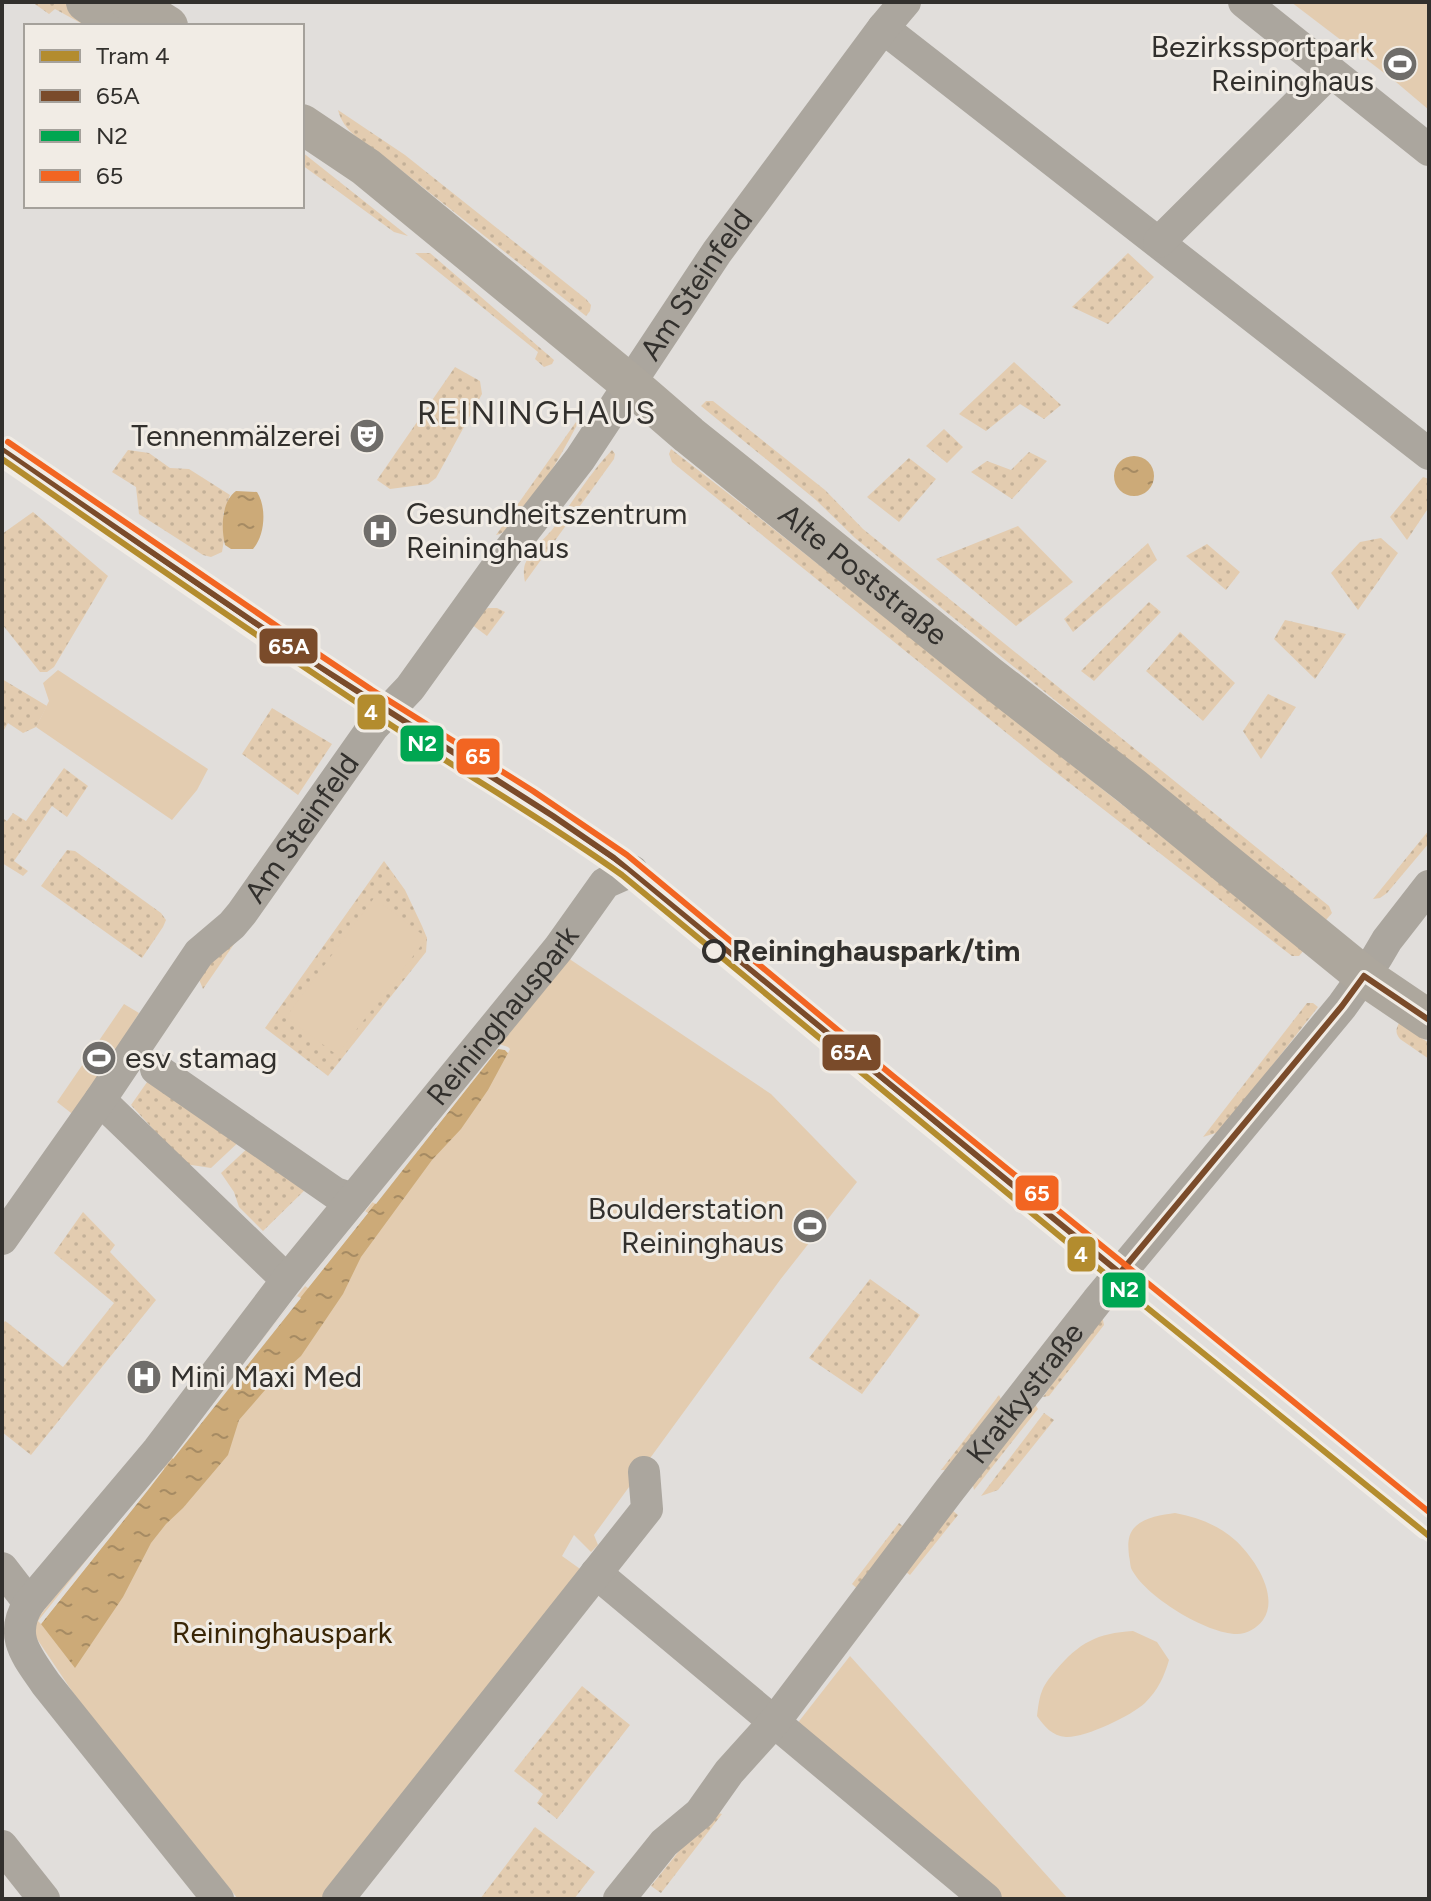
<svg xmlns="http://www.w3.org/2000/svg" width="1431" height="1901" font-family="Figtree,sans-serif">
  <style>
    .grass { fill: url(#grass-dots) }
    .park { fill: #e3ccb0 }
    .water { fill: url(#water-ripples) }
    .pier { fill: #e1dedb }
    .lines { fill: none; stroke-linecap: round; stroke-linejoin: round }
    .minor { stroke: #aba69e; stroke-width: 32 }
    .major { stroke: #ada79d; stroke-width: 40 }
    .bus-1-casing { stroke: #f1ece5; stroke-width: 12 }
    .bus-2-casing { stroke: #f1ece5; stroke-width: 12 }
    .bus-3-casing { stroke: #f1ece5; stroke-width: 12 }
    .bus-1 { stroke: #7a4b2a; stroke-width: 6 }
    .bus-2 { stroke: #00a651; stroke-width: 6 }
    .bus-3 { stroke: #f26522; stroke-width: 6 }
    .tram-1-casing { stroke: #f1ece5; stroke-width: 12 }
    .tram-1 { stroke: #b38c2e; stroke-width: 6 }
    .stop-dot { fill: #f1ece5; stroke: #32302d; stroke-width: 4 }
    .labels { text-anchor: middle; stroke-width: 6; stroke-linejoin: round; paint-order: stroke }
    .poi-label { font-size: 30px; fill: #32302d; stroke: #f1ece5; text-anchor: end }
    .street-label { font-size: 30px; fill: #32302d; stroke: #f1ece5 }
    .stop-label { font-size: 30px; font-weight: bold; fill: #32302d; stroke: #f1ece5; text-anchor: start }
    .park-label { font-size: 30px; fill: #392505; stroke: #f1ece5 }
    .neighbourhood-label { font-size: 32px; letter-spacing: 2px; fill: #32302d; stroke: #f1ece5 }
    .line-badge { stroke: #f1ece5; stroke-width: 3 }
    .badge-label { font-size: 22px; text-anchor: middle; font-weight: bold; fill: #fff }
  </style>
  <defs>
    <pattern id="grass-dots" width="8" height="8" patternUnits="userSpaceOnUse" patternTransform="scale(2)"><rect width="8" height="8" fill="#e3ccb0"/><path d="M2 2h.1M6 6h.1" fill="none" stroke="#c3b098" stroke-width="1.8" stroke-linecap="round"/></pattern>
    <pattern id="water-ripples" width="26" height="14" patternUnits="userSpaceOnUse" patternTransform="scale(2)"><rect width="26" height="14" fill="#ccaa78"/><path d="M2 4q2-2 4 0t4 0M15 11q2-2 4 0t4 0" fill="none" stroke="#a68b63"/></pattern>
  </defs>
  <rect width="100%" height="100%" fill="#e1dedb"/>
  <path class="grass" d="M32,2H65L107,26H86L55,9L49,14Z
    M338,110L405,155L586,299L591,305L590,311L586,316L378,152C361,140 344,132 338,110Z
    M302,152L408,236L394,232L302,165Z
    M415,253H430L554,360L552,364L544,367L535,359L538,352Z
    M1128,253L1154,277L1108,324L1072,307Z
    M1014,362L1061,405L1044,419L1020,404L986,431L959,414Z
    M455,367L480,381L482,394L436,478L428,484L390,489L377,480Z
    M706,401H713L825,490L863,529L1329,906L1332,913L1326,920L855,538L816,500L701,406Z
    M576,422L578,423C566,446 520,532 496,535Z
    M944,429L963,447L947,463L926,446Z
    M671,449C884,614 1093,783 1305,949L1299,956H1292L1040,760L672,462L669,454Z
    M128,450L149,453L170,468L189,469L230,495L223,514L224,540L222,552L211,557L203,555L139,514L136,487L112,472Z
    M612,450L615,454L614,459L525,582C524,577 523,570 525,564C530,551 543,540 552,530C572,503 589,474 612,450Z
    M1029,452L1047,461L1012,499L971,472L987,461L1011,470Z
    M909,458L936,479L899,522L867,497Z
    M1423,477L1429,479V507L1407,540L1390,517Z
    M33,512L108,576L54,667L47,672H40L2,624V534Z
    M1018,526L1073,582L1016,626L936,559Z
    M1381,538L1398,553L1358,610L1331,573L1360,542Z
    M1148,543L1157,560L1073,632L1064,619Z
    M1207,544L1240,572L1226,590L1186,556Z
    M1149,602L1161,612L1094,681L1081,671Z
    M488,608H497L505,612L487,636L471,624L479,613Z
    M1285,620L1346,634L1315,679L1274,639Z
    M1180,632L1235,683L1203,721L1146,671Z
    M2,679L47,706L36,727L23,733L8,723L2,733Z
    M1268,694L1296,707L1261,759L1243,731Z
    M272,708L332,744L298,795L242,754Z
    M64,768L88,786L67,817L52,806L14,861L28,871L23,876L2,863V818L7,821L13,813L26,821Z
    M1429,830V843L1387,893L1380,898L1373,899Z
    M67,850L75,851L161,913L166,920L163,927L142,958L41,886Z
    M384,861L405,890L422,926L427,938L426,952L328,1076L265,1028Z
    M248,924L203,989L198,977Z
    M1307,1003H1313L1318,1007L1226,1125L1216,1133L1203,1137Z
    M1399,1023L1429,1043V1059L1400,1039C1395,1033 1396,1029 1399,1023Z
    M152,1075L243,1138L211,1168L185,1164L131,1105Z
    M251,1145L310,1185L263,1231L239,1207L234,1192L221,1173Z
    M83,1212L115,1245L110,1252L156,1300L31,1455L2,1432V1325L5,1321L8,1323L63,1367L114,1303L54,1253Z
    M870,1279L920,1315L862,1394L809,1358Z
    M1099,1316L1103,1320L1104,1325L1049,1396L1043,1397Z
    M999,1395L1002,1401L953,1470H941Z
    M1035,1404L1038,1409L974,1490L972,1481Z
    M1044,1413L1054,1420L998,1490L981,1496Z
    M947,1506L958,1515L910,1575L899,1567Z
    M899,1523L910,1532L862,1593L852,1584Z
    M582,1686L630,1725L557,1819L537,1803L543,1794L514,1771Z
    M711,1811L722,1814L661,1893L651,1886Z
    M535,1827L595,1872L574,1899H480Z"/>
  <path class="park" d="M1291,2H1429V110L1396,82Z
    M58,670L208,769L197,790L172,820L36,727L49,701L43,683Z
    M374,898L427,938L337,1055L286,1017Z
    M565,956L771,1094L857,1182L780,1280L594,1535L598,1545L591,1552L574,1535L562,1556L583,1571L326,1899H238L80,1703L29,1627L37,1619L384,1188Z
    M124,1004L139,1013L75,1116L57,1102Z
    M1175,1513C1197,1517 1218,1525 1235,1540C1254,1557 1280,1596 1263,1620C1257,1628 1247,1634 1237,1634C1207,1634 1144,1596 1131,1568C1130,1564 1130,1560 1129,1556C1128,1546 1127,1535 1135,1527C1144,1517 1162,1515 1175,1513Z
    M1133,1631L1157,1642L1169,1660C1164,1677 1158,1690 1145,1703C1131,1716 1085,1738 1066,1737C1052,1736 1044,1726 1037,1716C1038,1708 1039,1698 1042,1691C1045,1683 1051,1676 1056,1670C1079,1643 1097,1633 1133,1631Z
    M850,1656L1068,1899H964L782,1743Z"/>
  <path class="water" d="M1114 476a20 20 0 1 1 40 0a20 20 0 1 1-40 0Z
    M236,491L257,492C267,507 265,536 253,549H231L225,545C221,528 221,502 236,491Z
    M499,1048L505,1050L508,1053L488,1090L461,1129L432,1160L361,1257L343,1294L301,1356L272,1382L239,1420L228,1455L183,1508L166,1524L151,1543L123,1597L75,1668L41,1624Z"/>
  <path class="pier" d="M499,1044L508,1047L510,1049L508,1053L505,1050L498,1049L376,1204L372,1202L495,1046Z
    M365,1211L368,1213L308,1288L305,1286Z
    M297,1296L301,1298L173,1459L170,1455Z
    M162,1465L164,1469L148,1490L41,1624L38,1621Z"/>
  <g class="lines">
    <g class="minor">
      <path d="M1244,2L1429,150"/>
      <path d="M883,28L1429,454"/>
      <path d="M1159,242L1330,72"/>
      <path d="M156,1069L335,1193L353,1199"/>
      <path d="M100,1100L287,1280"/>
      <path id="s1" d="M2,1239L100,1100L199,953L232,925L242,913L373,727L410,688L504,557L580,459L717,252L883,28L905,2"/>
      <path d="M2,1568L29,1603"/>
      <path d="M596,1573L986,1899"/>
      <path d="M2,1846L44,1899"/>
      <path id="s2" d="M218,1899L46,1684C27,1656 8,1636 29,1603L158,1450L287,1280L558,949L605,883L632,871"/>
      <path d="M338,1899L647,1509L644,1472"/>
      <path id="s3" d="M619,1899L664,1843L700,1813L729,1772L775,1721L948,1492L1097,1301L1342,1006L1377,957L1387,940L1429,886"/>
    </g>
    <g class="major">
      <path d="M86,2L121,26"/>
      <path d="M130,2L168,26"/>
      <path id="s4" d="M302,124L366,167L630,384L689,435L989,676L1131,786L1364,976L1429,1020"/>
    </g>
    <defs>
      <path id="bus-1" d="M2,450L318,666L553,816L614,858L1120,1273
        M1364,976L1429,1020
        M1120,1273L1342,1006L1364,976"/>
      <path id="bus-2" d="M2,462L269,646L362,706L522,807L615,871L881,1092L1423,1533"/>
      <path id="bus-3" d="M8,442L281,629L372,690L533,791L627,855L893,1076L1429,1512"/>
    </defs>
    <use href="#bus-1" class="bus-1-casing"/>
    <use href="#bus-2" class="bus-2-casing"/>
    <use href="#bus-3" class="bus-3-casing"/>
    <use href="#bus-1" class="bus-1"/>
    <use href="#bus-2" class="bus-2"/>
    <use href="#bus-3" class="bus-3"/>
    <defs>
      <path id="tram-1" d="M2,459C135,552 268,644 403,733C476,781 551,824 622,875L1114,1281L1429,1536"/>
    </defs>
    <use href="#tram-1" class="tram-1-casing"/>
    <use href="#tram-1" class="tram-1"/>
  </g>
  <defs>
    <symbol id="stadium-disc" viewBox="-11 -11 22 22"><circle r="9.5" fill="#6f6d6a" stroke="#f1ece5"/><path d="M0-5a6.5 5 0 1 0 0 10a6.5 5 0 1 0 0-10ZM-3.5-1.8h7v3.6h-7Z" fill="#fff"/></symbol>
    <symbol id="theatre-disc" viewBox="-11 -11 22 22"><circle r="9.5" fill="#6f6d6a" stroke="#f1ece5"/><path d="M-5-5.5Q0-4 5-5.5V0Q5 5 0 6Q-5 5-5 0ZM-3.3-2.5H-1v1.5H-3.3ZM1-2.5H3.3v1.5H1ZM-2.8 1Q0 5.5 2.8 1Z" fill="#fff"/></symbol>
    <symbol id="hospital-disc" viewBox="-11 -11 22 22"><circle r="9.5" fill="#6f6d6a" stroke="#f1ece5"/><path d="M-5-5h3v3.5h4V-5h3V5h-3V1.5h-4V5h-3Z" fill="#fff"/></symbol>
  </defs>
  <g fill-rule="evenodd">
    <use href="#stadium-disc" x="1380" y="44" width="40" height="40"/>
    <use href="#theatre-disc" x="347" y="416" width="40" height="40"/>
    <use href="#hospital-disc" x="360" y="511" width="40" height="40"/>
    <use href="#stadium-disc" x="79" y="1038" width="40" height="40"/>
    <use href="#stadium-disc" x="790" y="1206" width="40" height="40"/>
    <use href="#hospital-disc" x="124" y="1357" width="40" height="40"/>
  </g>
  <circle class="stop-dot" cx="714" cy="951" r="10"/>
  <g class="labels">
    <g class="poi-label">
      <text x="1374" y="57">Bezirkssportpark<tspan x="1374" dy="34">Reininghaus</tspan></text>
      <text x="341" y="446">Tennenmälzerei</text>
      <text x="406" y="524" text-anchor="start">Gesundheitszentrum<tspan x="406" dy="34">Reininghaus</tspan></text>
      <text x="125" y="1068" text-anchor="start">esv stamag</text>
      <text x="784" y="1219">Boulderstation<tspan x="784" dy="34">Reininghaus</tspan></text>
      <text x="170" y="1387" text-anchor="start">Mini Maxi Med</text>
    </g>
    <g class="street-label">
      <text dy="10" stroke="none"><textPath href="#s1" startOffset="1182">Am Steinfeld</textPath></text>
      <text dy="10" stroke="none"><textPath href="#s4" startOffset="720">Alte Poststraße</textPath></text>
      <text dy="10" stroke="none"><textPath href="#s1" startOffset="510">Am Steinfeld</textPath></text>
      <text dy="10" stroke="none"><textPath href="#s2" startOffset="1120">Reininghauspark</textPath></text>
      <text dy="10" stroke="none"><textPath href="#s3" startOffset="650">Kratkystraße</textPath></text>
    </g>
    <g class="stop-label">
      <text x="732" y="961">Reininghauspark/tim</text>
    </g>
    <g class="park-label">
      <text x="282" y="1643">Reininghauspark</text>
    </g>
    <g class="neighbourhood-label">
      <text x="537" y="424">REININGHAUS</text>
    </g>
  </g>
  <g class="line-badge">
    <rect x="258" y="627" width="61" height="38" rx="8" fill="#7a4b2a"/>
    <rect x="356" y="693" width="31" height="38" rx="8" fill="#b38c2e"/>
    <rect x="399" y="724" width="46" height="39" rx="8" fill="#00a651"/>
    <rect x="455" y="737" width="46" height="39" rx="8" fill="#f26522"/>
    <rect x="821" y="1033" width="61" height="39" rx="8" fill="#7a4b2a"/>
    <rect x="1014" y="1174" width="46" height="38" rx="8" fill="#f26522"/>
    <rect x="1066" y="1235" width="31" height="38" rx="8" fill="#b38c2e"/>
    <rect x="1101" y="1271" width="46" height="38" rx="8" fill="#00a651"/>
  </g>
  <g class="badge-label">
    <text x="289" y="654">65A</text>
    <text x="371" y="720">4</text>
    <text x="422" y="751">N2</text>
    <text x="478" y="764">65</text>
    <text x="851" y="1060">65A</text>
    <text x="1037" y="1201">65</text>
    <text x="1081" y="1262">4</text>
    <text x="1124" y="1297">N2</text>
  </g>
  <rect width="1431" height="1901" fill="none" stroke="#32302d" stroke-width="8"/>
  <rect x="24" y="24" width="280" height="184" fill="#f1ece5" stroke="#a5a19b" stroke-width="2"/>
  <rect x="40" y="50" width="40" height="12" fill="#b38c2e" stroke="#a5a19b" stroke-width="2"/>
  <text x="96" y="64" font-size="24" fill="#32302d">Tram 4</text>
  <rect x="40" y="90" width="40" height="12" fill="#7a4b2a" stroke="#a5a19b" stroke-width="2"/>
  <text x="96" y="104" font-size="24" fill="#32302d">65A</text>
  <rect x="40" y="130" width="40" height="12" fill="#00a651" stroke="#a5a19b" stroke-width="2"/>
  <text x="96" y="144" font-size="24" fill="#32302d">N2</text>
  <rect x="40" y="170" width="40" height="12" fill="#f26522" stroke="#a5a19b" stroke-width="2"/>
  <text x="96" y="184" font-size="24" fill="#32302d">65</text>
</svg>
